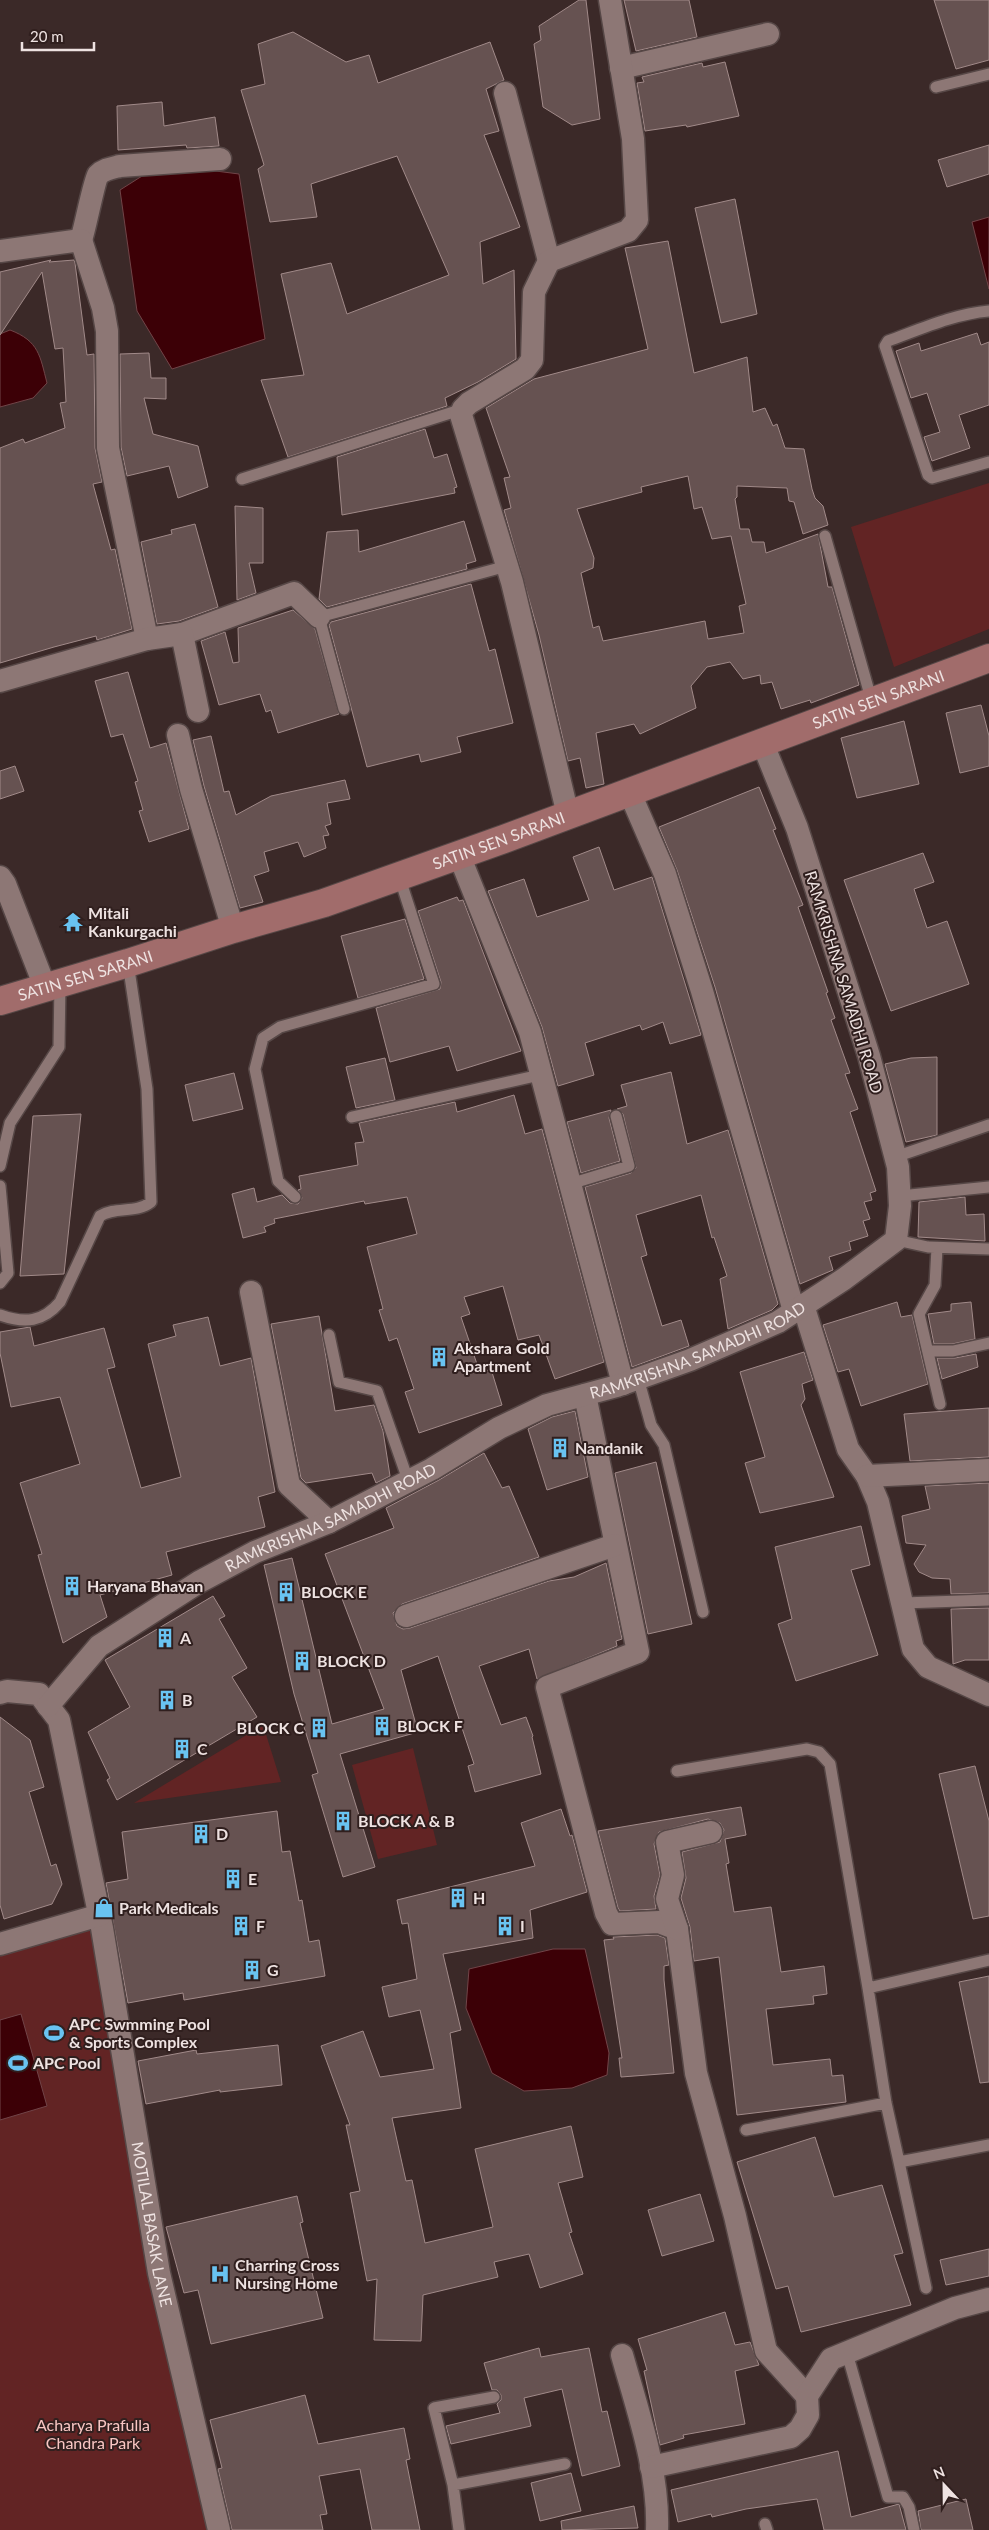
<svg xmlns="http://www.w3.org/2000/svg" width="989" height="2530" font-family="Lato,sans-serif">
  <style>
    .green { fill: #622424 }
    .water { fill: #3c0006; stroke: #714448 }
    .building { fill: #665251; stroke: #a18a89; fill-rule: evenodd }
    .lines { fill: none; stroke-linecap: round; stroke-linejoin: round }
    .lane-casing { stroke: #564746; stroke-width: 14 }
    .street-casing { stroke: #564746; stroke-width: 25 }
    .secondary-casing { stroke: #564746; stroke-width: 30 }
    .lane { stroke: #8d7775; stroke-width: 11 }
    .street { stroke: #8d7775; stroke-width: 22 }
    .secondary { stroke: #a16c6b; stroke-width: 28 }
    .labels { text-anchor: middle; stroke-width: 4; stroke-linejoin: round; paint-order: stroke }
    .street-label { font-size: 16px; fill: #eee2e1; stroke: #301f1e }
    .poi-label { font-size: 16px; font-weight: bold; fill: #eee2e1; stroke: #301f1e; text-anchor: start }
    .park-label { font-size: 16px; fill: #f9c6c3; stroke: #301f1e }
  </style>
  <rect width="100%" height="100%" fill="#3b2928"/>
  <path class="green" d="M989,483V629L894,667L851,527Z
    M263,1725L281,1782L134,1803Z
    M413,1748L437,1845L378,1859L352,1765Z
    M91,1924L209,2530H0V1951Z"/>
  <path class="water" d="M161,164L239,174L265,339L172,369L137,311L120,190Z
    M989,217V289L972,222Z
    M10,330C39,341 40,356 47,383L33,398L0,407V334Z
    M553,1949H585L609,2053L607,2075L572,2088L524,2091L492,2073L466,2008L469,1969Z
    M21,2014L47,2106L0,2120V2020Z"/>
  <path class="building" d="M579,0H586L600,119L572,125L543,107L534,44L541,40L539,26Z
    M624,0H689L697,37L636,51Z
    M934,0H989V60L956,69Z
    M293,32L346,62L369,55L378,83L490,42L504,80L486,89L499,131L484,135L520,227L480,242L483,284L514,270L516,359L478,382L445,398L447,406L288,457L261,380L304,375L281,274L331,263L347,314L449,275L397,156L311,184L317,217L270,222L258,169L264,165L241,90L265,84L258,44Z
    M725,62L739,116L687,127L686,125L645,131L637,83L644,82L642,77L702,63L703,67Z
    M162,102L164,126L215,117L219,146L187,148L186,145L118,150L117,106Z
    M989,145V174L947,187L938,160Z
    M735,199L757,314L721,323L695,208Z
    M668,241L694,373L747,357L753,412L765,408L773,426L777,424L785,448L804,449L812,489L815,498L823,506L828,525L803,534L794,502L789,501L787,488L737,486V497L735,499L740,529H749L752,542H764L766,553L818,534L828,587H832L859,685L811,703L810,700L781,709L772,682L761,684L760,675L743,679L730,662L707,667L691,686L696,708L640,734L634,724L596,733L604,784L586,788L580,758L568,761L539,635L504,510L511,508L504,478L510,477L486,408L534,379L648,349L625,248ZM688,476L694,509L702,507L712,539L731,536L746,604L739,606L744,633L708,639L705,621L603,641L599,626L593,628L581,573L593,568L594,558L577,509L642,492L641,487Z
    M51,260L49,262L74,260L75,263L87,355L94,354L95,448L102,482L93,484L111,550L115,549L132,629L97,640L96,636L54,647L0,663V448L23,439L25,443L65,428L60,403L66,402L63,348L55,349L42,272L0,335V272Z
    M977,333L981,345L989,342V405L959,415L970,448L932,461L924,437L940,432L927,393L911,398L896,351L919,343L921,351Z
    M149,353L151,378H166V399L144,398L153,434L198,446L208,487L178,498L169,466L127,476L121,447L120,354Z
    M425,429L434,458L447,454L457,487L454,488L455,493L342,515L337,457Z
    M235,506L263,508V563H249L256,593L237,600Z
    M464,521L476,561L466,564L467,569L327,607L319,599L327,532L358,530L359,552Z
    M195,524L218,607L179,621L157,624L141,542L172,534L171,530Z
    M471,584L489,651L495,649L513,723L457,737L461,752L421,762L419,754L367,767L329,625L331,622Z
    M293,610L315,629L339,714L278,733L271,710L266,712L260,694L219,705L201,641L225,632L233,663L239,662L238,628Z
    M128,672L150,748L166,743L189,829L149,842L139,811L143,810L135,782L138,781L123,734L111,737L95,681Z
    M981,705L989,736V766L960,773L946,713Z
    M904,721L919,784L857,798L841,738Z
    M211,736L224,792L229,791L236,815L271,796L345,780L350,799L327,803L331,824L325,826L329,835L323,836L326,848L304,857L298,842L264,852L269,871L254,876L263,902L240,908L204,786L193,740Z
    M15,766L24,791L0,799V771Z
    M759,787L776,829L773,830L803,905L798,907L828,992L826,993L835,1018L831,1020L850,1073L845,1074L858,1109L850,1112L876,1191L870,1193L872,1200L864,1202L870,1219L863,1221L868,1236L849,1242L851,1250L829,1257L833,1270L800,1284L715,987L677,870L659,827Z
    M599,847L614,890L652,877L701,1035L670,1044L663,1022L642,1030L640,1025L585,1043L594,1075L558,1086L542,1027L488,891L524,879L537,917L589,900L573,857Z
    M923,853L934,882L914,889L927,928L947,921L969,984L891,1011L844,880Z
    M457,897L459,901L463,900L521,1051L457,1071L449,1046L390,1062L376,1008L440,989L441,982L418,911Z
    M405,919L424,979L358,998L341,936Z
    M937,1057V1135L906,1142L885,1064L911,1058Z
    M385,1058L395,1100L356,1108L346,1067Z
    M671,1072L687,1144L728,1130L778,1304L772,1310L728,1329L720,1279L727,1276L714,1237L712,1238L701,1195L636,1215L647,1255L641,1257L662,1326L681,1320L689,1346L632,1367L585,1187L631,1173L636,1168L623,1114L617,1109L627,1106L621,1085Z
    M234,1073L243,1109L193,1121L185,1085Z
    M514,1095L525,1134L542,1129L604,1362L555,1379L539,1335L518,1340L503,1286L464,1297L470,1314L461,1317L480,1373L491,1369L502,1405L419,1433L405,1392L414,1389L397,1338L389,1341L379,1310L383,1309L367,1247L417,1234L407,1197L365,1204L364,1201L274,1219L275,1223L264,1227L266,1232L243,1238L232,1194L254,1188L257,1202L282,1195L290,1203L298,1204L302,1198L298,1190L301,1189L299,1176L358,1165L355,1143L364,1142L359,1123L455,1102L457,1112Z
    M611,1110L609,1118L620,1161L581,1173L567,1122Z
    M81,1114L64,1274L20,1276L33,1116Z
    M965,1197L966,1215L984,1214L985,1241L918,1237L919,1202Z
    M897,1302L901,1317L912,1315L928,1384L861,1406L849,1369L838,1372L823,1325Z
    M971,1302L975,1339L952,1344H934L928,1314L951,1311V1304Z
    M319,1316L335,1411L374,1405L383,1431L390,1476L376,1483L372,1473L306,1483L301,1478L271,1324Z
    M208,1317L220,1366L251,1358L275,1492L258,1497L265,1527L166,1552L172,1575L100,1595L107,1617L63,1643L38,1555L42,1554L20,1483L80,1464L60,1397L11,1407L0,1353V1332L30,1327L34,1346L104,1328L115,1367L107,1369L141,1488L181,1477L148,1344L176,1336L173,1325Z
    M804,1352L813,1380L802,1384L805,1399L801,1405L834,1497L760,1513L745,1463L765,1457L740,1372Z
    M976,1354L978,1367L942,1379L937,1358H955Z
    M989,1408V1457L910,1461L904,1414Z
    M575,1411L588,1477L547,1490L528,1429L552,1417Z
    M484,1453L502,1488L509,1486L539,1557L402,1604L393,1613L397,1626L403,1629L410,1628L549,1581L574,1577L606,1563L622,1639L616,1641L617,1646L537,1679L529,1649L479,1666L501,1725L526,1717L533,1736L532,1737L541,1774L475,1792L468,1766L474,1764L438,1656L401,1670L418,1732L340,1754L375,1867L343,1877L312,1775L318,1773L294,1694L264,1565L292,1558L332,1724L384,1709L325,1554L394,1528L386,1508L439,1480Z
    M656,1462L692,1624L648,1634L615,1473Z
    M989,1483V1593L951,1594L950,1579L932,1578L919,1572L914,1564L926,1545L906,1543L902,1516L930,1509L925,1486Z
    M861,1526L870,1565L851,1570L878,1655L796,1681L778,1624L792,1619L775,1547Z
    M213,1596L225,1616L219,1619L247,1668L232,1677L257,1717L117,1800L107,1780L110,1778L88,1732L130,1707L105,1660Z
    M989,1608V1660H965L953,1664L951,1609Z
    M0,1717L30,1740L44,1787L29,1792L51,1866L56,1864L62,1884L52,1904L4,1919L0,1905Z
    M975,1766L989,1821V1916L973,1919L939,1774Z
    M741,1807L746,1835L725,1839L729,1863L726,1864L734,1912L771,1907L781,1972L824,1966L827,1994L813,1996L814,2004L766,2009L773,2065L830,2059L832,2076L843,2075L846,2102L737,2115L719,1957L694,1961L690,1927L681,1898L686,1878L682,1852L720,1842L724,1830L720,1823L708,1819L659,1832L654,1844L660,1875L654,1896L656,1909L620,1911L618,1908L598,1831Z
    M561,1809L570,1836L572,1835L587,1892L530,1910L533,1938L443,1954L461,2030L450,2033L461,2108L392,2118L406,2181L412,2180L425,2243L493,2227L475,2149L571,2126L583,2177L558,2183L572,2232L569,2233L583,2274L540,2288L529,2254L494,2262L498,2277L423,2295L421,2341L374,2340L377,2279L367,2281L350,2193L360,2191L346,2125H350L321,2046L363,2031L380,2077L434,2069L420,2010L389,2017L382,1987L417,1979L408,1923L402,1924L397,1900L535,1866L521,1823Z
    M277,1811L282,1852L290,1851L299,1901L302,1900L309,1942L319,1940L325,1976L184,2000L183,1993L128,2003L106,1883L128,1879L122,1832Z
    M657,1935L665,1938L669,1965L664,1966V1980L674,2073L621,2077L619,2058H622L604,1940L614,1939L613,1937Z
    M989,1976V2082L980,2083L959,1982Z
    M278,2045L282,2085L220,2092V2090L146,2104L138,2061L196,2050L197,2054Z
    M815,2137L834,2197L882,2185L903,2253L894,2255L911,2305L801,2332L788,2286L776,2289L737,2162Z
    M700,2194L714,2241L662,2256L648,2210Z
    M297,2196L303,2222L300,2223L323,2318L211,2344L198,2290L184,2293L166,2227Z
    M989,2249V2276L946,2285L940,2260Z
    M725,2312L735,2345L750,2342L759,2365L735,2371L745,2424L683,2435L684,2438L660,2445L644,2371L647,2370L638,2339Z
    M539,2348L541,2357L589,2348L602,2412L607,2411L620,2466L582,2476L562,2389L524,2398L531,2426L451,2444L446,2426L500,2413L497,2404L501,2400V2395L497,2390H492L484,2363Z
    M305,2395L318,2444L404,2428L410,2459L406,2460L420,2530H372L360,2469L319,2476L327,2514L320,2515L323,2530H232L218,2469L222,2468L210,2420Z
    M838,2451L851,2517L899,2504L906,2530H824L817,2499L746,2509L712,2517L711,2514L678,2522L671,2490Z
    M571,2473L581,2511L540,2521L531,2483Z
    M966,2499L973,2530H921L918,2511Z
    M634,2506L638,2528L562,2530L561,2521Z"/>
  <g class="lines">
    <defs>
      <path id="lane" d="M936,87L989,74
        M989,311C954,314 921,329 888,341L885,346L928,475L932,478L989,462
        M242,479L463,409
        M825,536L872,702
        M344,709L319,617L507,566
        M352,1117L540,1075
        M895,1157L989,1125
        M0,1166L10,1123L59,1047L60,983
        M570,1184L629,1166L616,1116
        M0,1186L8,1273L0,1283
        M900,1196L989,1187
        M295,1197L278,1181L255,1069L263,1038L280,1027L434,984L399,876
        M896,1240L928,1247L989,1249
        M937,1248L935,1285L919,1314L940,1404
        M0,1315C25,1324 43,1322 60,1302L100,1216C116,1206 136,1214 151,1202L147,1089L128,963
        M329,1335L339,1382L377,1391L408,1480
        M928,1351H953L989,1343
        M638,1378L651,1425L664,1445L703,1612
        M903,1603L989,1600
        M677,1771L807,1749L819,1752L830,1764L868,1988
        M746,2130L886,2103
        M899,2162L886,2103L868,1988L989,1960
        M926,2288L899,2162L989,2145
        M847,2353L888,2497H903L909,2507L914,2530
        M453,2485L565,2464
        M765,2524L767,2530
        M459,2530L453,2485L434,2408L494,2397"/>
      <g id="street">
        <path d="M621,68L768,34"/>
        <path d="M505,93L549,261"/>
        <path d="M81,240C85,229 94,181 98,175C104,169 112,168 120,166L220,159"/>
        <path d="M0,251L81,240L103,308L107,331L108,448L147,639"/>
        <path d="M182,634L294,593L319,617"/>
        <path d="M0,681L147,639L182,634L198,711"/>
        <path d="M178,735L191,789L233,929"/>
        <path d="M629,791L665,874L702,991L794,1311"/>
        <path d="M568,815L512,582L461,415L463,409L469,403L525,369L532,360L534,292L549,261L628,231L637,220L633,139L610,0"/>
        <path d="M459,855L530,1032L623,1384"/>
        <path d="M0,877L5,884L45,987"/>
        <path d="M251,1292L289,1485L329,1522"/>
        <path d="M803,1305L848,1449L867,1476L878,1502L913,1649L928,1667L989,1695"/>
        <path d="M585,1395L638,1652L547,1687L606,1913L612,1924L659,1922L677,1929L696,2073L735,2216L766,2351L807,2396"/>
        <path d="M867,1476L989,1470"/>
        <path d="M406,1616L615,1545"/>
        <path id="s1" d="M0,1693L7,1691L39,1694L59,1720L102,1928L159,2273L219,2530"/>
        <path id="s2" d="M48,1706L99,1646L199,1582L255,1552L329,1522L432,1469L499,1428L547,1405L617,1386L690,1360L778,1322L844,1279L896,1240L900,1206L898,1167L869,1056L797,828L762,742"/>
        <path d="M677,1929L667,1899L673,1875L667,1842L711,1832"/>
        <path d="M0,1944L100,1915"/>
        <path d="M622,2355C638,2412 659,2471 657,2530"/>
        <path d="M651,2467L791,2437L800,2429L808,2415L807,2396L831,2359L955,2308L989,2299"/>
      </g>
      <g id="secondary">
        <path id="s3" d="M0,1001L128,963L233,929L324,903L504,839L989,658"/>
      </g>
    </defs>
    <use href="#lane" class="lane-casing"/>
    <use href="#street" class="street-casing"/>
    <use href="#secondary" class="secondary-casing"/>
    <use href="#lane" class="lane"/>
    <use href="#street" class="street"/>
    <use href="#secondary" class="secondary"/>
  </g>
  <defs>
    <symbol id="temple-bare" viewBox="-9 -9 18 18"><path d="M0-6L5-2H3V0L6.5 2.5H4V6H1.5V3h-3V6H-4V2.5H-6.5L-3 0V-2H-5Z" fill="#69c3f1" stroke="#301f1e" stroke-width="2.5" paint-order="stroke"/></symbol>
    <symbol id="building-bare" viewBox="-9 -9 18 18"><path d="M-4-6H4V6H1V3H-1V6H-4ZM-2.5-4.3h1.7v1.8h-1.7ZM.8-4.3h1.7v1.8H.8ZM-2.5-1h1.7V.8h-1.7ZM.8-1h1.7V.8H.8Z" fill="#69c3f1" stroke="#301f1e" stroke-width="2.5" paint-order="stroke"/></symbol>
    <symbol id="shop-bare" viewBox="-9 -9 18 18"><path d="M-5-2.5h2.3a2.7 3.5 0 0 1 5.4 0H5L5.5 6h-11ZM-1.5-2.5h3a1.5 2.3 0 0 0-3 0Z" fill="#69c3f1" stroke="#301f1e" stroke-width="2.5" paint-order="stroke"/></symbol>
    <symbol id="stadium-bare" viewBox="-9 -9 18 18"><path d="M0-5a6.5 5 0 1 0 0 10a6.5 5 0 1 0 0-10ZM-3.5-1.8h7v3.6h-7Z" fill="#69c3f1" stroke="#301f1e" stroke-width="2.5" paint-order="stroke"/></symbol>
    <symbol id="hospital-bare" viewBox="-9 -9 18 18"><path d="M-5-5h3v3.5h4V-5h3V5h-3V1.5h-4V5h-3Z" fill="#69c3f1" stroke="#301f1e" stroke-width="2.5" paint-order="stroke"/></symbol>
  </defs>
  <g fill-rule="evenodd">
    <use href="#temple-bare" x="59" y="908" width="28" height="28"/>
    <use href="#building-bare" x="425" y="1343" width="28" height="28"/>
    <use href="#building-bare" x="546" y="1434" width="28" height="28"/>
    <use href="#building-bare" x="58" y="1572" width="28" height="28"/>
    <use href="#building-bare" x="272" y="1578" width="28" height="28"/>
    <use href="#building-bare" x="151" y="1624" width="28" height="28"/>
    <use href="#building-bare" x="288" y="1647" width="28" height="28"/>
    <use href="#building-bare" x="153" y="1686" width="28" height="28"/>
    <use href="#building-bare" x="368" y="1712" width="28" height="28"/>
    <use href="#building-bare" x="305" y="1714" width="28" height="28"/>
    <use href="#building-bare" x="168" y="1735" width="28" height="28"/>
    <use href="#building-bare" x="329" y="1807" width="28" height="28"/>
    <use href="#building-bare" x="187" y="1820" width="28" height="28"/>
    <use href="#building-bare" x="219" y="1865" width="28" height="28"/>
    <use href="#building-bare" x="444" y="1884" width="28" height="28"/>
    <use href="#shop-bare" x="90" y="1894" width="28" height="28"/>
    <use href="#building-bare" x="227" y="1912" width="28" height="28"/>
    <use href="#building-bare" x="491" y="1912" width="28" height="28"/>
    <use href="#building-bare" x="238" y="1956" width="28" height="28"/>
    <use href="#stadium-bare" x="40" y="2019" width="28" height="28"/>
    <use href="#stadium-bare" x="4" y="2049" width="28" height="28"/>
    <use href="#hospital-bare" x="206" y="2260" width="28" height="28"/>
  </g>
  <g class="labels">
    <g class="street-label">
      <text dy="6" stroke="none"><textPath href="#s3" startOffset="929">SATIN SEN SARANI</textPath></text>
      <text dy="6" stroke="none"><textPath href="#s3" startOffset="524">SATIN SEN SARANI</textPath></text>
      <text dy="6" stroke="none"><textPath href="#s3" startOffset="89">SATIN SEN SARANI</textPath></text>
      <text transform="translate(844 982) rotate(73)" y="6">RAMKRISHNA SAMADHI ROAD</text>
      <text dy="6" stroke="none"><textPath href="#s2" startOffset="749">RAMKRISHNA SAMADHI ROAD</textPath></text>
      <text dy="6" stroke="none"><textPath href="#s2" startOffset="344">RAMKRISHNA SAMADHI ROAD</textPath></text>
      <text dy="6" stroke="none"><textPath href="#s1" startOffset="585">MOTILAL BASAK LANE</textPath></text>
    </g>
    <g class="poi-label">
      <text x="88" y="919">Mitali<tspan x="88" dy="18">Kankurgachi</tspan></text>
      <text x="454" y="1354">Akshara Gold<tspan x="454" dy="18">Apartment</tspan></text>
      <text x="575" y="1454">Nandanik</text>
      <text x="87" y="1592">Haryana Bhavan</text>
      <text x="301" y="1598">BLOCK E</text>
      <text x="180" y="1644">A</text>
      <text x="317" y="1667">BLOCK D</text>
      <text x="182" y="1706">B</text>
      <text x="397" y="1732">BLOCK F</text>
      <text x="304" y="1734" text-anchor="end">BLOCK C</text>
      <text x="197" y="1755">C</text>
      <text x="358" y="1827">BLOCK A &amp; B</text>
      <text x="216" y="1840">D</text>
      <text x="248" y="1885">E</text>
      <text x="473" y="1904">H</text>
      <text x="119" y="1914">Park Medicals</text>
      <text x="256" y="1932">F</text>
      <text x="520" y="1932">I</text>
      <text x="267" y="1976">G</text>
      <text x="69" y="2030">APC Swmming Pool<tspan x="69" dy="18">&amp; Sports Complex</tspan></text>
      <text x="33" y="2069">APC Pool</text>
      <text x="235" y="2271">Charring Cross<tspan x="235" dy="18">Nursing Home</tspan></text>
    </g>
    <g class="park-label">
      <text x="93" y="2431">Acharya Prafulla<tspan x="93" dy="18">Chandra Park</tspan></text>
    </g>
  </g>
  <g transform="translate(944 2485) rotate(338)" stroke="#301f1e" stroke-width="4" paint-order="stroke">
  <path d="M0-4L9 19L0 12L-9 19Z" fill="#eee2e1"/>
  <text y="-8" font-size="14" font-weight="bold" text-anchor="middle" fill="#eee2e1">N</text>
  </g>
  <path d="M22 42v8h72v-8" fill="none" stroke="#eee2e1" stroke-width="2.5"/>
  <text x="30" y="42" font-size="15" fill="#eee2e1" stroke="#301f1e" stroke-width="4" paint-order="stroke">20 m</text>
</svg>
